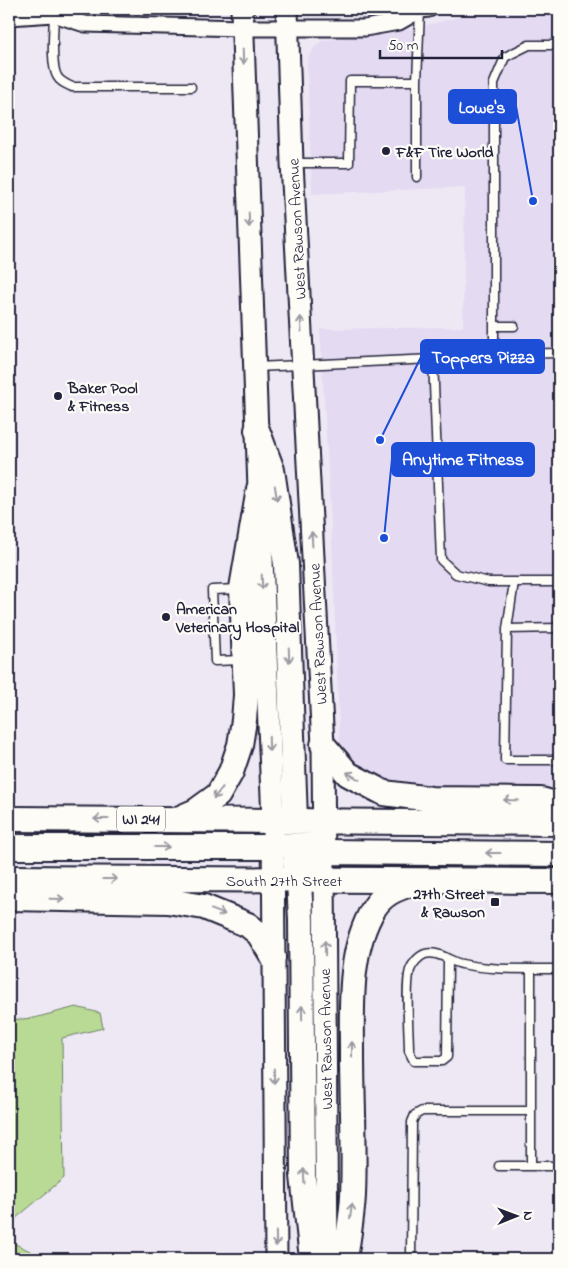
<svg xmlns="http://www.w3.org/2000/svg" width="568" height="1268" font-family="'Indie Flower',sans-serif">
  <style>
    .built { fill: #e4daf2 }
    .green { fill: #b8da94; stroke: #6d7e68 }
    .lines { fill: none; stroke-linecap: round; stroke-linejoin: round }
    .service-casing { stroke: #22223b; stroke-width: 11 }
    .minor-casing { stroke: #22223b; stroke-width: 19 }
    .secondary-casing { stroke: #22223b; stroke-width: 25 }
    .primary-casing { stroke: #22223b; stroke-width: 28 }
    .service { stroke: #fdfcf7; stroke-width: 8 }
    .minor { stroke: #fdfcf7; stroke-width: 15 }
    .secondary { stroke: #fdfcf7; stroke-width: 21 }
    .primary { stroke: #fdfcf7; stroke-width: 24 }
    .oneway { stroke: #9a9aa2 }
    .poi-dot { fill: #22223b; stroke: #fdfcf7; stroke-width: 2 }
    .labels { text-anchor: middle; stroke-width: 4.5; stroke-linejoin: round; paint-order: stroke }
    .shield { fill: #fdfcf7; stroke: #646373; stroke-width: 1 }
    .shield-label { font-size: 15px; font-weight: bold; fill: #22223b }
    .poi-label { font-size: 16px; font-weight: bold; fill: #22223b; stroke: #fdfcf7; text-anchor: start }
    .street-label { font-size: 16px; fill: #22223b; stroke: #fdfcf7 }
    .leader { fill: none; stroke: #1d4ed8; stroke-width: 2 }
    .callout-dot { fill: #1d4ed8; stroke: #fdfcf7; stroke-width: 2 }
    .callout { fill: #1d4ed8; stroke: #1d4ed8; stroke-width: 2 }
    .callout-label { font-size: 18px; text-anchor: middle; font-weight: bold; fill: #fff }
  </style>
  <rect width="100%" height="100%" fill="#eee8f4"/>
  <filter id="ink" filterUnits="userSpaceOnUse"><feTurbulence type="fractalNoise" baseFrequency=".02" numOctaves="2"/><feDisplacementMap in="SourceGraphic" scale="10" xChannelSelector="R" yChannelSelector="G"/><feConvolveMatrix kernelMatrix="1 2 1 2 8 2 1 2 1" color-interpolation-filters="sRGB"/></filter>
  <g filter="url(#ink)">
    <path class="built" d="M493,9H559V795L410,790L359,774L340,752L332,541L320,329L463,327L465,187L312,194L307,65L309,56L316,45L324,40L389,34Z"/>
    <path class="green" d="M76,1007L100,1013L103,1028L62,1038L64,1178L15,1219L9,1232V1020L34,1018Z
      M9,1241L47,1259H9Z"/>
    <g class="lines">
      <defs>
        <path id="service" d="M54,13C54,28 50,64 57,76C60,82 66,84 72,87H191
          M559,45H529L505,57L494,83V354L559,353
          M417,81V177
          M294,163H349L350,81H417L420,10
          M494,326H514
          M256,367L433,359L441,560L456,574L489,582H559
          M514,582L507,629L505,760H559
          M240,589L212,590L215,661L242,660
          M507,629L559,628
          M448,960L447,1057L442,1061H414L409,1051C409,1032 405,986 410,970C412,964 419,956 425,954C438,950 450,962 462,964C485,969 508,969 531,969
          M499,1166H559
          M531,1166V1111
          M411,1259L412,1122L415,1115L422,1111H531V969H559"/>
        <path id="minor" d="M9,17L54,14L85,24L242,28H365L399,22L420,10L429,9"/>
        <path id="secondary" d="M242,9L259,489L273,820L276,1259
          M287,9L292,163L323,745L327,1259"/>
        <path id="primary" d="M257,430L272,470L286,564L295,820L300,838L324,880
          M323,745L348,774L384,793L431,799L541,800L559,805
          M180,818L196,811L218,795L231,772L240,745L244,720L246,695L242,588L259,489
          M9,819L559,823
          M9,847H272L290,844L313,829
          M295,862L309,856L323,852L559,854
          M297,864L299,880L301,920L303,1176L312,1259
          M9,878L559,881
          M9,898L168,901L204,907L248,925L259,934L273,957
          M345,1259C348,1238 352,1216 353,1195C355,1148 352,1101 352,1054C352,1006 348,951 374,908C383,894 395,889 410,884"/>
      </defs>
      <use href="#service" class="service-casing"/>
      <use href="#minor" class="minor-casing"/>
      <use href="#secondary" class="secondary-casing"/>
      <use href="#primary" class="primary-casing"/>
      <use href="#service" class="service"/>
      <use href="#minor" class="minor"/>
      <use href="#secondary" class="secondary"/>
      <use href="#primary" class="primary"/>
    </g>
    <defs><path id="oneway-shaft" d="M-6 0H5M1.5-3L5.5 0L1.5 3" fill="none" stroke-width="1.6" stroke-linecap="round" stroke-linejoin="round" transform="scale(1.25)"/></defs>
    <g class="oneway">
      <use href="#oneway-shaft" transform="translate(243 57) rotate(88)"/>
      <use href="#oneway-shaft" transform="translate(249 220) rotate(88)"/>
      <use href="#oneway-shaft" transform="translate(301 324) rotate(-93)"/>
      <use href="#oneway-shaft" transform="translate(276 493) rotate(81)"/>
      <use href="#oneway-shaft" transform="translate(312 539) rotate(-93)"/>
      <use href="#oneway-shaft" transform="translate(262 582) rotate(88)"/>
      <use href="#oneway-shaft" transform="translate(289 655) rotate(88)"/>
      <use href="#oneway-shaft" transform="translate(269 744) rotate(88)"/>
      <use href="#oneway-shaft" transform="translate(353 776) rotate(-150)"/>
      <use href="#oneway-shaft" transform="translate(218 793) rotate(129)"/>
      <use href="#oneway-shaft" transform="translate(511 800) rotate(-179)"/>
      <use href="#oneway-shaft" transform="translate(101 819) rotate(-180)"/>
      <use href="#oneway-shaft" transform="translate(162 847)"/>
      <use href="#oneway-shaft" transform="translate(493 853) rotate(-180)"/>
      <use href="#oneway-shaft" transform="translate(110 879)"/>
      <use href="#oneway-shaft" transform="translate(57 899) rotate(1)"/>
      <use href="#oneway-shaft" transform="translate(218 912) rotate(20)"/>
      <use href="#oneway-shaft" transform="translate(325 948) rotate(-91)"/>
      <use href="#oneway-shaft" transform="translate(302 1013) rotate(-91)"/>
      <use href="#oneway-shaft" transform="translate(352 1049) rotate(-90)"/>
      <use href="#oneway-shaft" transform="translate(274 1076) rotate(89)"/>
      <use href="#oneway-shaft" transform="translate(304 1176) rotate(-93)"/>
      <use href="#oneway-shaft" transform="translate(351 1211) rotate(-83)"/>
      <use href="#oneway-shaft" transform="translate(276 1239) rotate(89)"/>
    </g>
  </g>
  <g class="poi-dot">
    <circle cx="386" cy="151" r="5"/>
    <circle cx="58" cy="396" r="5"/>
    <circle cx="166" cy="617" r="5"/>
    <rect x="490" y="897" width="10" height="10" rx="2.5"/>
  </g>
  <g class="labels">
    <rect class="shield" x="117" y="806.5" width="48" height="25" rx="4"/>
    <g class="shield-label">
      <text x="141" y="824">WI 241</text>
    </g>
    <g class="poi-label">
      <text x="396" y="157">F&amp;F Tire World</text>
      <text x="68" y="393">Baker Pool<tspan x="68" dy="18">&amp; Fitness</tspan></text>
      <text x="176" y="614">American<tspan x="176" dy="18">Veterinary Hospital</tspan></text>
      <text x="485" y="899" text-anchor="end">27th Street<tspan x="485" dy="18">&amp; Rawson</tspan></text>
    </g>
    <g class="street-label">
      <text transform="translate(296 229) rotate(-93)" y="6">West Rawson Avenue</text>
      <text transform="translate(317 634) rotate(-93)" y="6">West Rawson Avenue</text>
      <text x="284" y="886">South 27th Street</text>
      <text transform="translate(325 1039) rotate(-91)" y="6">West Rawson Avenue</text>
    </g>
  </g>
  <path class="leader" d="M533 201L516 106M380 440L421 357M384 538L392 459"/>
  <g class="callout-dot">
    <circle cx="533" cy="201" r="5"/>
    <circle cx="380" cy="440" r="5"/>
    <circle cx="384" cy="538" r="5"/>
  </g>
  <g class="callout">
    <rect x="449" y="90" width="67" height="33" rx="5"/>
    <rect x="421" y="340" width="123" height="33" rx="5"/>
    <rect x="392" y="443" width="142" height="33" rx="5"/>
  </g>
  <g class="callout-label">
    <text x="482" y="113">Lowe's</text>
    <text x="483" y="363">Toppers Pizza</text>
    <text x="463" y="465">Anytime Fitness</text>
  </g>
  <rect width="568" height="1268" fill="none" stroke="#fdfcf7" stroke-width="30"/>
  <rect x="15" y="15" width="538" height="1238" fill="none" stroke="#22223b" stroke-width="2" filter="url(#ink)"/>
  <g transform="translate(516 1216) rotate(89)" stroke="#fdfcf7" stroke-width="4" paint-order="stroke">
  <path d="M0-4L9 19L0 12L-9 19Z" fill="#22223b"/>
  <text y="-8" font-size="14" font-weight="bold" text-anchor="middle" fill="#22223b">N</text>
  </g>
  <path d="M380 50v8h122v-8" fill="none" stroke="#22223b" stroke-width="2.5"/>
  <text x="388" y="50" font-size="15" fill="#22223b" stroke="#fdfcf7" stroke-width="4" paint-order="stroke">50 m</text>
</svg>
